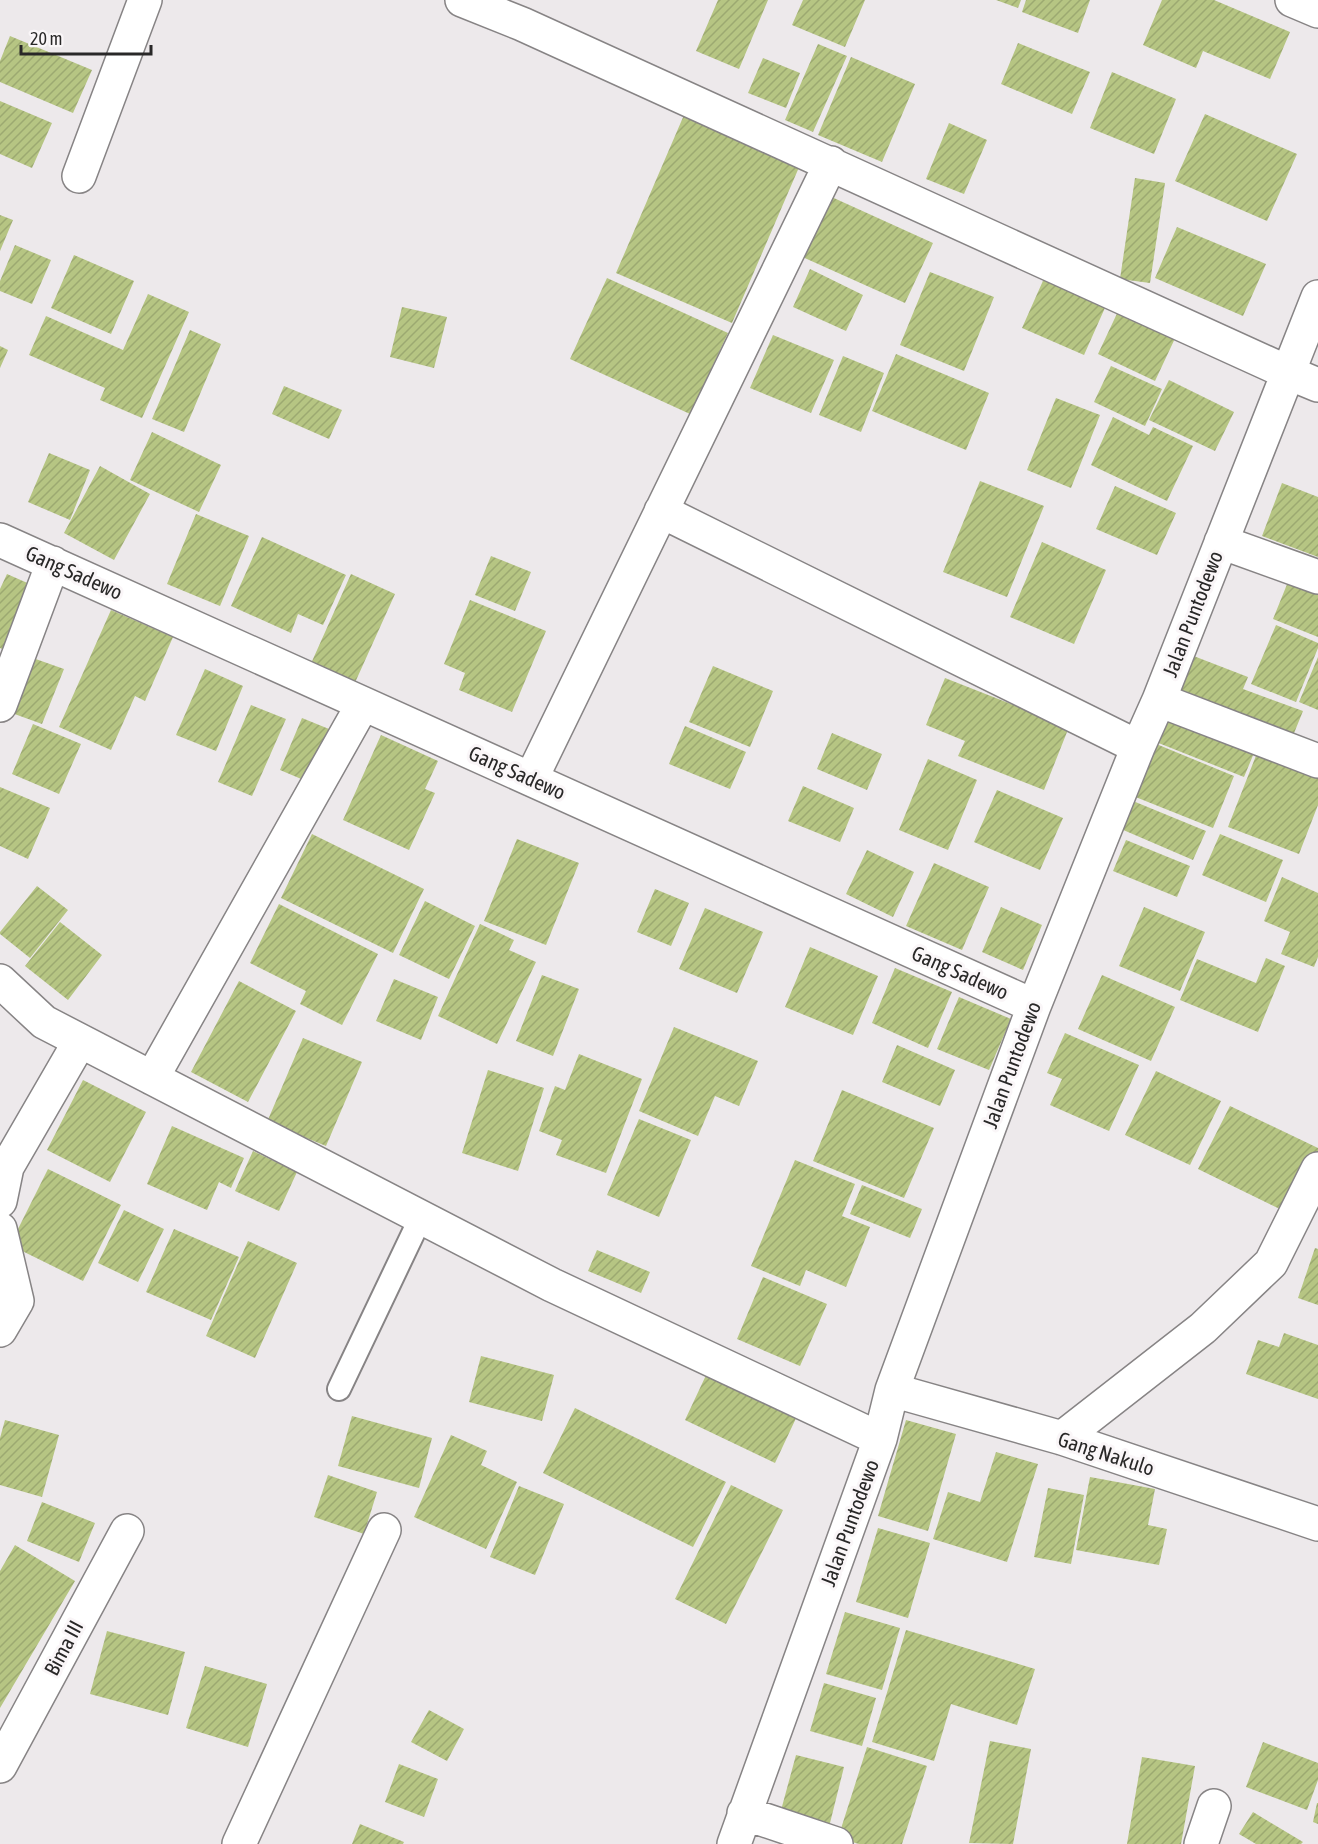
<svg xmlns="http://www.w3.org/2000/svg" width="1318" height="1844" font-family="'Asap Condensed',sans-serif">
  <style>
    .building { fill: url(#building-hatch) }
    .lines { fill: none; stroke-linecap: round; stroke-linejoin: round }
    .service-casing { stroke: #878485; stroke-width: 26 }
    .minor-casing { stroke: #878485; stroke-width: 36 }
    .service { stroke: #fff; stroke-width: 22 }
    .minor { stroke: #fff; stroke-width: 33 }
    .labels { text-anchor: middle; stroke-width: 6; stroke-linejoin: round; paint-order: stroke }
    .street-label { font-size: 21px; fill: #292828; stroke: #faf6f8 }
  </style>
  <defs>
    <pattern id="building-hatch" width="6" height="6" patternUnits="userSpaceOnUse" patternTransform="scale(1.5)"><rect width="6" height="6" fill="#b6c583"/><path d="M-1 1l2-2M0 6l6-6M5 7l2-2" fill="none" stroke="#9ca971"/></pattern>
  </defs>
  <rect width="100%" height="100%" fill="#ede9eb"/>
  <path class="building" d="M718,0H768L739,69L696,51Z
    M803,0H865L845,47L792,25Z
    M996,0H1021L1018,8Z
    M1026,0H1090L1078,33L1022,12Z
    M1162,0H1214L1290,32L1270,79L1203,51L1196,68L1143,45Z
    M10,36L92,70L73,113L0,82V61Z
    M1018,43L1090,72L1072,114L1001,84Z
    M818,44L847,56L813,132L785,120Z
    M851,57L915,84L882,162L818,135Z
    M763,58L800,73L786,108L748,93Z
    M1112,72L1176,99L1154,154L1090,128Z
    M0,101L52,123L32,168L0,154Z
    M1205,114L1297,154L1267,221L1175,181Z
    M684,115L800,165L732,323L616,273Z
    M949,123L987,140L964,194L926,179Z
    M1135,178L1165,183L1150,283L1120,279Z
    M825,194L933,243L905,303L798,255Z
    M0,215L13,220L0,251Z
    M1177,227L1266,264L1243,316L1155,278Z
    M15,245L51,260L32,304L0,291V281Z
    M74,255L134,281L111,334L51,308Z
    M810,269L863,295L846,331L793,307Z
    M930,272L994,297L964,371L900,345Z
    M1046,274L1108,301L1084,355L1022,328Z
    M607,278L728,333L690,414L570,359Z
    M148,294L189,312L142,418L100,400L105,388L29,355L46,316L123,350Z
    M1121,305L1178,332L1155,381L1098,354Z
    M402,307L447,317L434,368L390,357Z
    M190,330L221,344L184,432L152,419Z
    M773,335L834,360L811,413L750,388Z
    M0,346L8,350L0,368Z
    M896,354L989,393L966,450L872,411Z
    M843,356L884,373L861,432L819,415Z
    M1111,366L1162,389L1145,426L1094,402Z
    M1169,380L1234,412L1215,451L1149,420Z
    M284,386L342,410L329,439L272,414Z
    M1056,398L1100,415L1071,488L1027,470Z
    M1113,417L1149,435L1153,427L1193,446L1167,501L1091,465Z
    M152,432L221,465L199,512L130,480Z
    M49,453L90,470L70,520L28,502Z
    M100,466L150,494L114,560L64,533Z
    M980,481L1044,506L1007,597L943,572Z
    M1282,483L1318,497V557L1262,536Z
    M1115,486L1176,513L1157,555L1096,529Z
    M196,514L249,536L220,606L167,584Z
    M262,537L346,575L323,625L298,614L291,633L231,606Z
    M1042,542L1106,570L1074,644L1010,617Z
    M491,556L531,572L515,611L475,595Z
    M1292,572L1318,581V637L1273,619Z
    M7,574L41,589L12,654L0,648V589Z
    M351,574L395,594L353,687L309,668Z
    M470,600L546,631L512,712L459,690L465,673L444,664Z
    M111,610L173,637L145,701L135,696L111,750L59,727Z
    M1276,625L1318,643V648L1296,702L1251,684Z
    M1191,655L1248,677L1243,689L1303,711L1288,748L1173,705Z
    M30,657L64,669L42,724L9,712Z
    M1318,657V710L1299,702Z
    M713,666L773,691L750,747L689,722Z
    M205,669L243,686L216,751L176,735Z
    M945,678L1069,727L1044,790L958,756L965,741L926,725Z
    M1165,703L1259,741L1244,777L1151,740Z
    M251,705L286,719L252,796L218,782Z
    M302,718L329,729L306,781L280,770Z
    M33,724L81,744L59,794L12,774Z
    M685,726L746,752L730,789L669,764Z
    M832,733L882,754L867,790L817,769Z
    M381,735L438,761L425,789L435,793L409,850L343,820Z
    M1149,741L1234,776L1213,828L1128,794Z
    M1259,748L1318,771V805L1299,854L1228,827Z
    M928,759L977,780L948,850L899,830Z
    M803,786L854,808L840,842L788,821Z
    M0,787L50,808L28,859L0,846Z
    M997,790L1063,818L1040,870L974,842Z
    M1133,801L1206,831L1193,860L1121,829Z
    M312,834L424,889L393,953L281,898Z
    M1220,834L1283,860L1266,902L1202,875Z
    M517,839L579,863L546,945L484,921Z
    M1126,840L1190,866L1177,897L1113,871Z
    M867,850L914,872L893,917L846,894Z
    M934,863L989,887L962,950L906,926Z
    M1282,877L1318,893V957L1314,967L1281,954L1290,932L1264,921Z
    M37,886L68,910L30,958L0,934V932Z
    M655,889L689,903L671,946L637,932Z
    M425,901L475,926L449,979L399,955Z
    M279,904L378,954L342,1025L300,1004L306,991L250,963Z
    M1001,907L1042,925L1023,970L982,952Z
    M1144,907L1205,932L1180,991L1119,966Z
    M705,908L763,932L737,993L679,969Z
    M60,922L102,955L68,1000L25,966Z
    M480,924L514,940L509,950L536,962L497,1044L438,1016Z
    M810,947L878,976L853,1035L785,1007Z
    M1266,958L1285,966L1258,1032L1180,1000L1197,959L1256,983Z
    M895,968L952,992L928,1048L872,1023Z
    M542,975L579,989L553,1056L516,1041Z
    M1102,975L1175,1007L1151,1061L1078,1029Z
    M394,979L438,997L421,1040L376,1021Z
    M239,981L296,1011L248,1102L191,1072Z
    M959,997L1011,1019L989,1070L937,1049Z
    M674,1027L758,1061L739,1106L715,1096L698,1136L639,1111Z
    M1065,1033L1139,1065L1109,1131L1050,1105L1062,1079L1047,1073Z
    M303,1038L362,1062L326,1146L267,1122Z
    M897,1045L955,1070L940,1106L882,1082Z
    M579,1054L642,1079L606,1173L556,1155L562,1140L539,1131L555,1086L565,1090Z
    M488,1070L544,1088L518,1171L462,1153Z
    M1156,1071L1221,1101L1190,1165L1125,1135Z
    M83,1080L146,1112L110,1182L47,1150Z
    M842,1090L934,1128L904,1198L813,1161Z
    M1230,1106L1318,1148V1153L1288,1213L1198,1169Z
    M639,1119L691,1140L659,1217L607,1195Z
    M172,1126L244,1158L231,1188L219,1182L207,1210L147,1184Z
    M253,1151L297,1172L279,1211L235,1191Z
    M795,1160L855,1184L842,1216L870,1227L846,1287L806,1270L800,1286L751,1266Z
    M48,1169L121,1205L83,1281L10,1245Z
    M862,1185L922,1209L910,1238L850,1214Z
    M124,1210L164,1229L138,1282L98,1263Z
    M174,1229L239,1257L211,1320L146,1292Z
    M248,1241L297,1263L255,1358L206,1336Z
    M1315,1248L1318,1249V1305L1298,1298Z
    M597,1250L650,1272L641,1293L588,1271Z
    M763,1277L827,1304L800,1366L737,1339Z
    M1284,1333L1318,1345V1399L1246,1374L1258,1340L1279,1347Z
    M481,1356L554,1375L542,1421L469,1402Z
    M708,1371L798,1414L775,1463L685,1420Z
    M575,1408L726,1482L693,1547L543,1473Z
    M352,1416L432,1438L419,1488L338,1466Z
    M5,1420L59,1435L42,1497L0,1485V1438Z
    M906,1420L956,1434L928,1531L878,1516Z
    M451,1435L487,1451L481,1465L517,1482L486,1549L414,1517Z
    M996,1452L1038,1464L1007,1562L933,1539L948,1492L980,1502Z
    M328,1475L377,1492L364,1534L314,1517Z
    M1090,1477L1155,1489L1148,1525L1167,1529L1159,1565L1076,1550Z
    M731,1485L783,1510L726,1624L675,1599Z
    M519,1486L564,1504L535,1575L490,1557Z
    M1048,1488L1084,1495L1071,1564L1034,1557Z
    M42,1502L95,1523L79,1562L27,1541Z
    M878,1528L930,1543L908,1618L856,1602Z
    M15,1545L75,1581L0,1708V1571Z
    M845,1612L900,1628L882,1690L826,1674Z
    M906,1630L1035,1669L1017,1725L951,1704L934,1761L872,1742Z
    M107,1631L185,1652L168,1715L90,1694Z
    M205,1666L267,1684L248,1747L186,1728Z
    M824,1683L876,1698L862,1746L810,1731Z
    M429,1710L464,1729L447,1761L411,1742Z
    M990,1741L1031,1749L1013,1844L969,1843Z
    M1263,1742L1318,1763V1780L1307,1810L1246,1787Z
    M867,1747L927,1766L902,1844H859L838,1838Z
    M796,1755L844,1767L829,1827L780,1814Z
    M1142,1757L1195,1766L1181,1844H1127Z
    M399,1764L438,1779L424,1817L385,1802Z
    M1317,1803H1318V1824L1313,1822Z
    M1253,1812L1303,1842L1301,1844H1256L1239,1834Z
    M360,1824L404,1842L403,1844H352Z"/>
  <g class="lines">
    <defs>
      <path id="service" d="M339,1389L421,1217"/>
      <path id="minor" d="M462,0L522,24L1289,373L1318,385
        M1292,0L1318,11
        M79,176L145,0
        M661,511L1138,747
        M0,540L1034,1006
        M1221,542L1318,577
        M1159,700L1318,761
        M0,705L53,563
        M531,779L831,163
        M0,981L44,1022L552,1285L880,1439
        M152,1078L363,704
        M0,1201L7,1167L80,1041
        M0,1229L17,1301L0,1330
        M892,1390L1062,1438L1318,1524
        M1062,1438L1203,1328L1271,1263L1318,1169
        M0,1766L127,1531
        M744,1813L836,1844
        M239,1844L384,1530
        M734,1844L880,1439L892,1390L1034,1006L1138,747L1159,700L1318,297
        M1201,1844L1214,1806"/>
    </defs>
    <use href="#service" class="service-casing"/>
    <use href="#minor" class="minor-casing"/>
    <use href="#service" class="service"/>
    <use href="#minor" class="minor"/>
  </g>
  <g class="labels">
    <g class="street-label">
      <text transform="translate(74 573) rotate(24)" y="7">Gang Sadewo</text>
      <text transform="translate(1193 614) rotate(-69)" y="7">Jalan Puntodewo</text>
      <text transform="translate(517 773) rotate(24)" y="7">Gang Sadewo</text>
      <text transform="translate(960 973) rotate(24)" y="7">Gang Sadewo</text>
      <text transform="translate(1012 1065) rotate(-70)" y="7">Jalan Puntodewo</text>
      <text transform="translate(1106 1454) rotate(18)" y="7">Gang Nakulo</text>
      <text transform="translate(850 1523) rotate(-70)" y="7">Jalan Puntodewo</text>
      <text transform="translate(64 1648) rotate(-62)" y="7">Bima III</text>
    </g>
  </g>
  <path d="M21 45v9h130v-9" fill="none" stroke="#292828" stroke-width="3"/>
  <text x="30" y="45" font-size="18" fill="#292828" stroke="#faf6f8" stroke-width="4.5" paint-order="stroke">20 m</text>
</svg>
